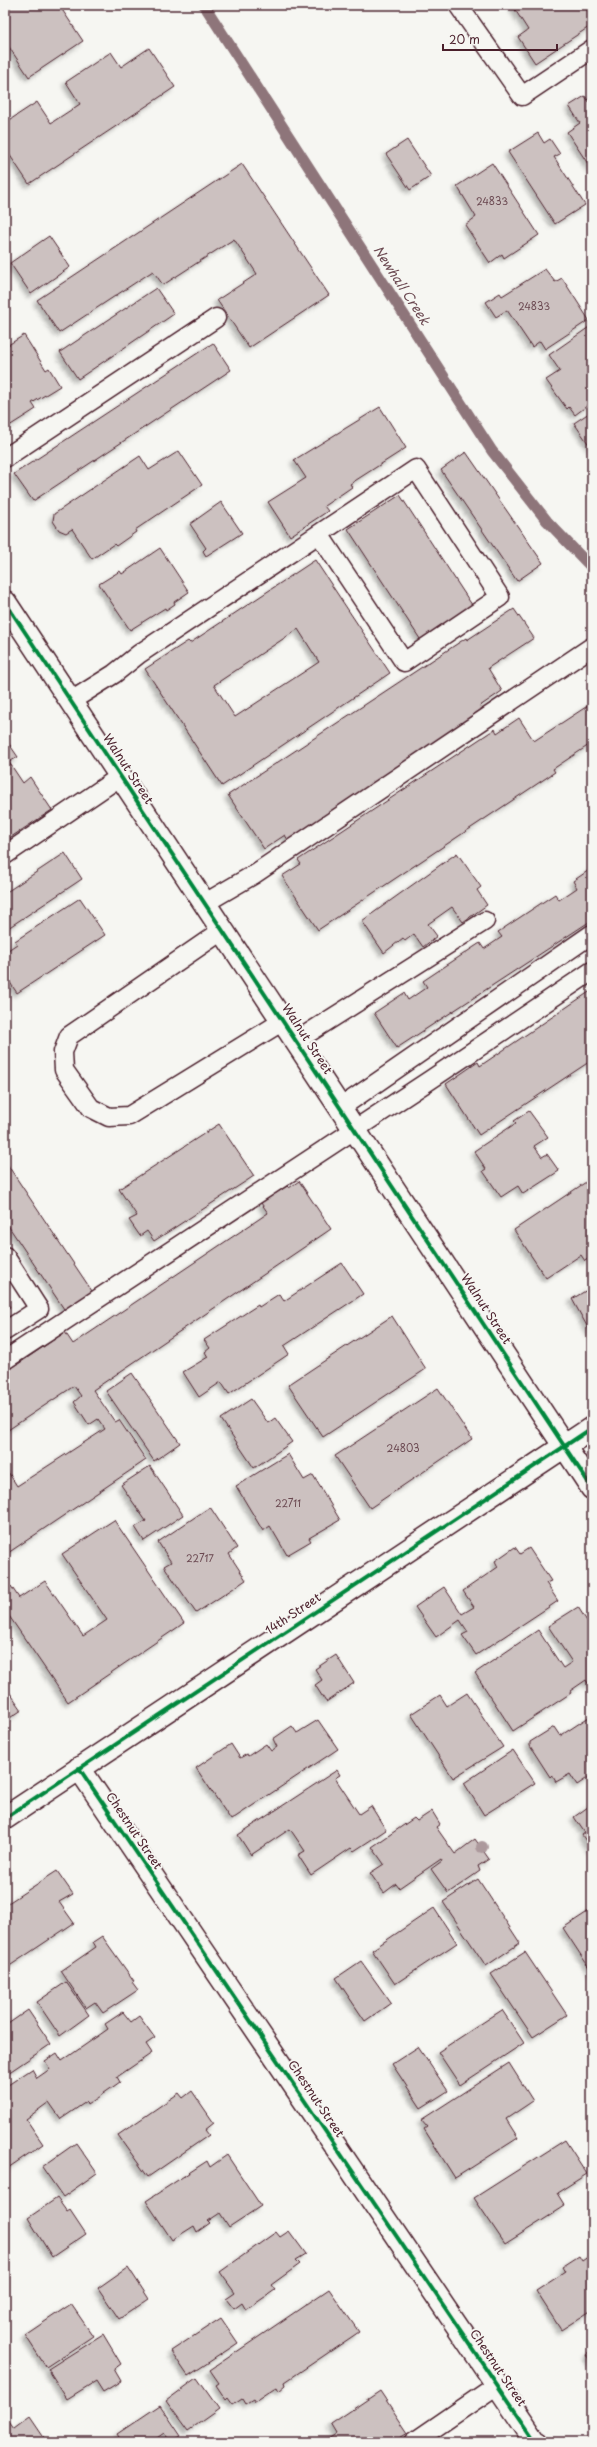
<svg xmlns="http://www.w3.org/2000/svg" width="597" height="2447" font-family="'Playpen Sans',sans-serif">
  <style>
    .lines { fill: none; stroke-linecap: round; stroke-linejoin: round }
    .stream { stroke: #8e747a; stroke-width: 11 }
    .building { fill: #ccc1c0; stroke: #4a1f2b; fill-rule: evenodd; filter: url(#shadow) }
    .lane-casing { stroke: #4a1f2b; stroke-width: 21 }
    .street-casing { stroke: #4a1f2b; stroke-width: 25 }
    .lane { stroke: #f6f6f2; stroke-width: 18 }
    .street { stroke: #f6f6f2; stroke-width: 22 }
    .cycleway-casing { stroke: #f6f6f2; stroke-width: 6 }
    .cycleway { stroke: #00873e; stroke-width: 4 }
    .tree { fill: #ac999c }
    .labels { text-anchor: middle; stroke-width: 4; stroke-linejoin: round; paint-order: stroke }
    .number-label { font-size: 10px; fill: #6a4850 }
    .street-label { font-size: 12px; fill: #4a1f2b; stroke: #f6f6f2 }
    .water-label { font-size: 13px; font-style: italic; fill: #6c4a52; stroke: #f6f6f2 }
  </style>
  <defs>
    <filter id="shadow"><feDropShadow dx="-3.5" dy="3.5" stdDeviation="2" flood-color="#0004"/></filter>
  </defs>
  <rect width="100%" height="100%" fill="#f6f6f2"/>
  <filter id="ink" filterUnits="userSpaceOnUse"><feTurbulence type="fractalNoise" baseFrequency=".025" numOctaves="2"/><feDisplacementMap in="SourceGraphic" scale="8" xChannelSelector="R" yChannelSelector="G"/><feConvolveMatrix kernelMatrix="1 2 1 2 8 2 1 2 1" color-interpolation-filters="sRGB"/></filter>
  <g filter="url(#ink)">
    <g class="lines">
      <path class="stream" d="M204,5L492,451L547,521L592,568"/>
    </g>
    <path class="building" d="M5,5H59L83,41L29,77L5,41Z
      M512,5H592V25L535,63L518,37L528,30Z
      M149,48L175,87L29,184L5,148V123L37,102L51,123L80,104L66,82L111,52L121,67Z
      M585,96L592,106V170L567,132L580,123L569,106Z
      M538,133L544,143L550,139L560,154L554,157L585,205L555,224L508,152Z
      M407,140L431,176L410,190L386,154Z
      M492,163L539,235L504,258L502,254L490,263L465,225L476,217L457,186Z
      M242,164L329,295L249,348L217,300L257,274L234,239L163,285L153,271L59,333L37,300Z
      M49,236L70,267L31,294L10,263Z
      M545,269L555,282L562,278L589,320L545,349L540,341L532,347L507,310L496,317L486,302L500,293L502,296Z
      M156,288L174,314L78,379L60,352Z
      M592,325V402L575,415L569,407L567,409L546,380L560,371L549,355Z
      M24,335L46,370L49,368L60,386L32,403L36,409L6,428L5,347Z
      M213,343L231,370L33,501L14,474Z
      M380,407L406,448L350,484L352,487L324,506L328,511L290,536L268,502L306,478L294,460Z
      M592,411V449L574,423Z
      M179,451L202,485L135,530L136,532L116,546L114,544L92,559L72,529L66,533L59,530L53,521L54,514L140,456L149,470Z
      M466,452L543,563L517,581L441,470Z
      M400,495L474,608L422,642L348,529Z
      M221,502L242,533L206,556L203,551L206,548L190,524Z
      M160,548L189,592L174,602L175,604L166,610L165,608L130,630L99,584L120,571L122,574Z
      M315,560L390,673L222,786L145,669L188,641L190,643ZM298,629L319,662L235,717L214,685Z
      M514,609L534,638L488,668L502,691L480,706L482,710L288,840L285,835L264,849L228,795L466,638L467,640Z
      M592,703V743L553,769L555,772L318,930L282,876L301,864L298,860L495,729L497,733L519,718L534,741Z
      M5,738L18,757L9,762L23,783L30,777L52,810L8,839L5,835Z
      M65,853L82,879L5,930V893Z
      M457,853L481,887L477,890L487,905L463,922L452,907L428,924L437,936L423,947L414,934L405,941L403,938L384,953L362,921Z
      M592,868V920L397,1048L374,1013L404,993L408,1000L427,987L423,981L480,943L484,949L502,937L498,932L555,894L559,900L577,888L573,881Z
      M80,898L105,935L17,993L5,975V952L17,944L15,941Z
      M592,990V1060L479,1135L446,1084L478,1062L480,1066Z
      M529,1111L548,1137L534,1146L542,1157L547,1154L559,1171L523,1194L518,1186L501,1197L483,1171L486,1169L474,1151L516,1123L514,1121Z
      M219,1124L254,1176L154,1241L147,1231L140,1236L129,1220L137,1216L119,1189Z
      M5,1161L94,1294L66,1312L5,1221Z
      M592,1178V1256L585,1261L581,1255L546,1278L514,1230Z
      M299,1181L331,1229L93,1390L115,1422L119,1420L146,1460L5,1555V1467L17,1486L105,1429L98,1419L89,1425L74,1402L81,1396L74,1386L5,1432V1373L65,1332L73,1344L268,1213L261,1203L287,1186L289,1188Z
      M342,1263L363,1294L284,1346L289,1354L229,1394L221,1382L199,1397L183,1372L208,1357L205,1352L210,1348L204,1340L258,1305L259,1307L279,1294L284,1301Z
      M592,1287V1335L572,1299Z
      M5,1299L10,1307L5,1310Z
      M392,1316L426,1369L323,1437L288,1385Z
      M132,1373L180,1443L154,1461L106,1391Z
      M438,1388L472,1439L370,1508L335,1456Z
      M251,1399L268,1423L275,1418L292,1442L254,1468L221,1419Z
      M288,1454L304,1480L313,1475L340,1520L309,1538L311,1541L287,1555L270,1526L263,1531L236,1486Z
      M150,1466L183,1515L144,1541L135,1527L146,1521L121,1485Z
      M210,1507L237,1548L229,1554L246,1580L196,1613L164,1566L171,1562L158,1542Z
      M114,1520L184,1623L68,1702L5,1610V1590L11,1586L19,1598L45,1581L83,1636L107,1620L62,1554Z
      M515,1547L520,1554L529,1548L551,1581L546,1583L558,1601L476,1655L462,1635L468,1632L460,1620L436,1637L415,1607L444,1587L462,1614L474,1607L463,1591L498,1567L495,1561Z
      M578,1607L592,1629V1683L589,1685L586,1680L570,1691L571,1693L513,1731L475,1673L538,1630L563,1668L572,1662L548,1626Z
      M336,1655L354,1683L326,1702L315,1685L322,1680L315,1669Z
      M5,1686L22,1710L5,1721Z
      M467,1693L503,1747L453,1778L411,1714L440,1695L447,1706Z
      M592,1715V1775L577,1785L570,1774L556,1782L552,1775L550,1777L530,1746V1742L554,1727L560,1736Z
      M318,1720L338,1749L231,1820L196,1768L231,1744L240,1758L247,1754L248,1756L266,1744L271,1751L277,1747L273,1739L292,1726L297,1733Z
      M513,1750L535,1783L484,1815L464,1783Z
      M337,1770L340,1775L335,1778L359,1814L371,1806L386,1830L354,1851L351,1848L311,1875L298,1855L305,1851L290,1829L251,1855L238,1835Z
      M592,1804V1850L582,1835L585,1833L574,1817Z
      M432,1811L440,1824L436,1827L455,1854L475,1839L489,1859L478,1866L480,1871L448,1893L431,1869L442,1861L441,1859L399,1888L396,1884L384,1893L370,1873L384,1864L372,1847L414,1818L417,1821Z
      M57,1871L73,1894L59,1902L74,1923L5,1969V1905Z
      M478,1879L520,1943L486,1966L443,1902Z
      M434,1908L457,1943L395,1984L372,1950Z
      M592,1909V1972L563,1928Z
      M102,1936L134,1981L132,1982L138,1990L103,2013L95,2002L86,2008L61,1971L96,1947L93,1942Z
      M525,1952L567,2015L533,2037L491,1974Z
      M361,1961L391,2003L365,2021L336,1978Z
      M66,1982L89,2015L60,2036L37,2002Z
      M28,2010L51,2044L5,2075V2026Z
      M502,2010L524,2043L460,2085L438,2052Z
      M123,2012L131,2022L139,2016L155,2038L146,2044L152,2053L117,2077L120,2082L87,2105L86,2102L61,2119L49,2102L26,2119L43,2144L5,2170V2087L32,2069L37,2078L50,2069L45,2061L57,2053L62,2061L108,2029L105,2024Z
      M418,2047L448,2091L421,2108L392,2064Z
      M509,2063L533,2101L506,2119L518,2138L455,2178L424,2129L427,2127L421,2120Z
      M192,2091L214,2123L205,2130L209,2135L148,2177L118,2135L179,2093L183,2098Z
      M565,2140L587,2174L557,2193L565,2206L505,2244L474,2198Z
      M76,2143L97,2173L63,2197L42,2167Z
      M227,2155L261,2206L229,2227L220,2213L208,2221L210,2223L197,2232L194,2226L172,2240L146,2201L207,2161L210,2167Z
      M57,2198L67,2212L70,2210L86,2234L52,2257L28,2218Z
      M289,2231L306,2254L296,2260L300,2264L271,2285L275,2290L246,2310L242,2303L234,2309L226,2299L235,2293L220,2272L276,2232L280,2237Z
      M592,2254V2310L561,2330L536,2291L565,2272L562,2267L579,2256L582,2261Z
      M128,2267L149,2299L119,2319L98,2288Z
      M329,2289L359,2332L285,2382L286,2385L279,2391L277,2387L255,2402L253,2399L245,2404L242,2399L233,2405L228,2398L226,2400L216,2385L219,2383L210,2370Z
      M71,2304L93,2336L46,2367L25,2335Z
      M221,2318L238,2343L188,2376L171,2351Z
      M103,2334L121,2364L114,2369L121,2381L103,2392L96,2381L67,2399L48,2369Z
      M592,2350V2364L586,2354Z
      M197,2378L219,2409L188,2431L166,2401Z
      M380,2391L408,2433L393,2442H324L337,2434L331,2424Z
      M160,2405L181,2436L171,2442L164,2433L154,2440L156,2442H122L117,2434Z
      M5,2416L14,2429L30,2417L47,2442H5Z"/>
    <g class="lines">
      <defs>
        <path id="lane" d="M458,5L522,96L592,49
          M5,458L216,318
          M71,701L114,674L139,654L416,469L500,597L404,662L319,534
          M5,855L121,776
          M205,903L253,875L590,648
          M223,930L69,1036L63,1052L64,1070L91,1108L109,1117L129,1116L283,1021
          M296,1041L485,921
          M340,1108L592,934
          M5,1256L39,1309L5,1331
          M5,1360L430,1080L592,971
          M414,2442L497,2385"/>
        <path id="street" d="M5,602L592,1488
          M79,1768L536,2442
          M5,1818L592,1428"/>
      </defs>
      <use href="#lane" class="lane-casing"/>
      <use href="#street" class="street-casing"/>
      <use href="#lane" class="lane"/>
      <use href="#street" class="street"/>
      <defs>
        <path id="cycleway" d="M5,602L592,1488
          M79,1768L536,2442
          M5,1818L592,1428"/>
      </defs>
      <use href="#cycleway" class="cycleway-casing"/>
      <use href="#cycleway" class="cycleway"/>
    </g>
    <circle class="tree" cx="482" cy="1847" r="6"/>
  </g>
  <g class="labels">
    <g class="number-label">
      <text x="492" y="205">24833</text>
      <text x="534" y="310">24833</text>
      <text x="403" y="1452">24803</text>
      <text x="288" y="1507">22711</text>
      <text x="200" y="1562">22717</text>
    </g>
    <g class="street-label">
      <text transform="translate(128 769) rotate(57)" y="4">Walnut Street</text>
      <text transform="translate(307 1039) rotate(57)" y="4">Walnut Street</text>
      <text transform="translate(486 1309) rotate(57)" y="4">Walnut Street</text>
      <text transform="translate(293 1614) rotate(-34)" y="4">14th Street</text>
      <text transform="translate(134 1831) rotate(56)" y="4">Chestnut Street</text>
      <text transform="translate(316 2099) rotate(56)" y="4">Chestnut Street</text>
      <text transform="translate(498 2368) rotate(56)" y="4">Chestnut Street</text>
    </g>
    <g class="water-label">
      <text transform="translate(402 285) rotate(57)" y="5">Newhall Creek</text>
    </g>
  </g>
  <rect width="597" height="2447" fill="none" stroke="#f6f6f2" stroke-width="20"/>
  <rect x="10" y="10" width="577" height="2427" fill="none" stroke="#4a1f2b" stroke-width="1.5" filter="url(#ink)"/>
  <path d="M443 44v6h114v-6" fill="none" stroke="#4a1f2b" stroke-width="2"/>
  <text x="449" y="44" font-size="12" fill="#4a1f2b" stroke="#f6f6f2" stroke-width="3" paint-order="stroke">20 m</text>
</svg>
